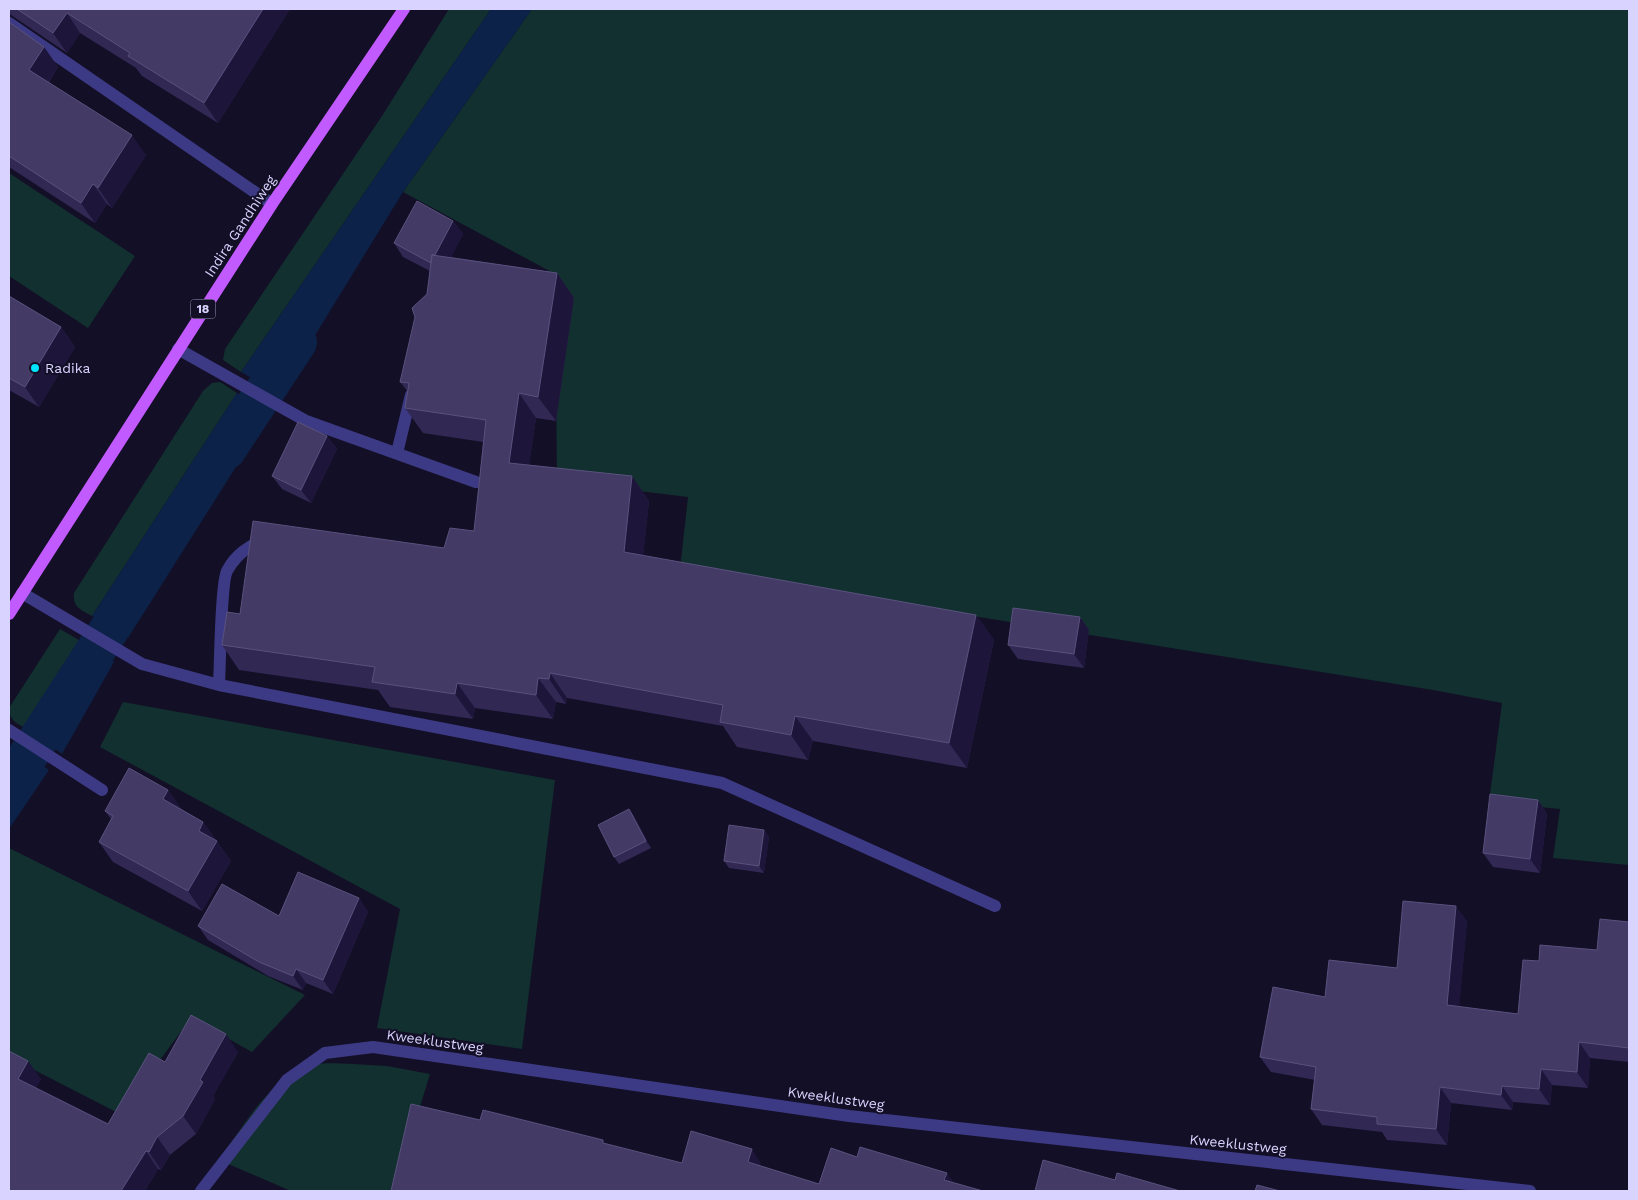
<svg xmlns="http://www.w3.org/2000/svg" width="1638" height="1200" font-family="'Work Sans',sans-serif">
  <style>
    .green { fill: #12302f }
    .water { fill: #0c2248 }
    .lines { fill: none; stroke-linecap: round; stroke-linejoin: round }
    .canal { stroke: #0c2248; stroke-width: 40 }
    .minor { stroke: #3d3a85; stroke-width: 12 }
    .major { stroke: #c25bff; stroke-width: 12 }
    .wall { fill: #312854 }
    .shaded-wall { fill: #1d163a }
    .building { fill: #433a66; stroke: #5a527e }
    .poi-dot { fill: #00e5ff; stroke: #130f26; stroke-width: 2 }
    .labels { text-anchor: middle; stroke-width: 4; stroke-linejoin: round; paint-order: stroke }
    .shield { fill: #130f26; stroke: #9e99be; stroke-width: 1 }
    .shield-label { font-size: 12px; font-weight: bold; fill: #d9d4ff }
    .street-label { font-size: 14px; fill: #d9d4ff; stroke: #130f26 }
    .poi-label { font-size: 14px; fill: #d9d4ff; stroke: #130f26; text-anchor: start }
  </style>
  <rect width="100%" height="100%" fill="#130f26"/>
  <path class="green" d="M449,9H491L241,372L223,360L225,349L382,116Z
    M532,9H1629V865L1553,858L1560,809L1489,802L1502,703L1433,690L680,569L688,497L557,481L555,274L403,192Z
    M9,173L135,256L88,328L9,276Z
    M220,382L237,393L92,616C81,610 72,607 74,593L203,391L212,383Z
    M60,629L79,640L29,730C18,724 9,721 9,708Z
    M123,702L555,780L522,1049L377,1028L400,909L100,747Z
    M9,848L305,995L252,1052L191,1018L120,1114L9,1057Z
    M353,1064L387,1066L430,1074L394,1191H291L219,1160C245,1124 269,1077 315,1065C326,1062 341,1064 353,1064Z"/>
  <path class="water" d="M491,9H532L403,192L279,394L241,372Z
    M237,393L270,413L128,638L92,616Z
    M79,640L114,662L62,754L29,730Z
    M15,746L49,770L9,829V756Z"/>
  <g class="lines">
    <path class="canal" d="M226,450L297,342
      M9,785L141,580"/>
    <path class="minor" d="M9,23L272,204
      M178,349L306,421L476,482
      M397,453L411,395
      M22,593L142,664L219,685L722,783L995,906
      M219,685C220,667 221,582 227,571C235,556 249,545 264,540
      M9,730L102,790
      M201,1191L287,1080L325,1053L373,1047L849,1116L1530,1191"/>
    <path class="major" d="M9,614L272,204L404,9"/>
  </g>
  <path class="wall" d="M9,9H290L218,123L142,76L136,68L80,33L67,53L11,15L9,13Z
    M9,22L44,47L58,67L49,82L146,155L112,208L107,204L95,223L9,167Z
    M453,221L463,234L451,257L557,273L574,298L556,421L536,418L529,465L632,476L649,501L643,556L976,615L994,640L967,768L813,741L808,760L737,747L723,726L567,698L566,704L556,702L553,719L475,708L473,719L390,707L378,690L239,670L222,645L240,614L444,548L474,531L483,442L423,433L405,408L408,392L400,382L427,294L430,271L403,257L394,243Z
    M9,296L61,327L75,347L39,407L9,390Z
    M327,436L337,449L311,503L282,489L272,476Z
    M1080,617L1089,630L1084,668L1018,659L1008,645Z
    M168,790L182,810L203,822L231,861L202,911L113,862L99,842L111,819L105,811Z
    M1538,800L1547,814L1540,873L1493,867L1483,853Z
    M629,809L634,816L651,848L619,864L614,857Z
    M764,830L769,837L764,873L729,868L724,861Z
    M359,898L368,912L333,994L306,983L303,990L268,976L208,940L198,926L279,916Z
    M1467,921L1459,1007L1518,1014L1539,961L1597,950L1629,922V1062L1590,1058L1588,1088L1552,1085L1550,1105L1513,1102L1512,1110L1451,1103L1447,1145L1387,1140L1382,1132L1322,1125L1311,1109L1315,1080L1271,1072L1260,1057L1325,997L1397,968Z
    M9,1051L41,1079L36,1088L108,1124L165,1062L238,1052L213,1096L215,1099L196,1134L170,1155L161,1170L158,1169L145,1191H9Z"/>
  <path class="shaded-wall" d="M263,9H290L218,123L204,103Z
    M67,13L80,33L67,53L53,33Z
    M44,47L58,67L43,90L29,70Z
    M132,135L146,155L112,208L98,188Z
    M93,184L107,204L95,223L81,203Z
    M453,221L463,234L441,277L431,263Z
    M557,273L574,298L556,421L538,397Z
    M61,327L75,347L39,407L25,387Z
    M519,393L536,418L526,488L509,463Z
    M327,436L337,449L311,503L301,490Z
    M632,476L649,501L641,577L624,552Z
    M976,615L994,640L967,768L949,743Z
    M1080,617L1089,630L1084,668L1074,654Z
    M550,673L567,698L566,704L549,679Z
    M538,678L556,702L553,719L536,695Z
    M457,683L475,708L473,719L455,694Z
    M795,716L813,741L808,760L791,735Z
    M168,790L182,810L177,819L163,799Z
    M1538,800L1547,814L1540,873L1530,859Z
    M629,809L634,816L651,848L646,841Z
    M203,822L231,861L202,911L188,891L199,831Z
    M764,830L769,837L764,873L759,866Z
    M359,898L368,912L333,994L323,980Z
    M1456,906L1467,921L1458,1021L1447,1005Z
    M296,969L306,983L303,990L293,976Z
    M226,1034L238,1052L213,1096L215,1099L196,1134L183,1116L200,1080Z
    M1579,1042L1590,1058L1588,1088L1577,1072Z
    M28,1061L41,1079L31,1097L18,1079Z
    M1541,1069L1552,1085L1550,1105L1539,1089Z
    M1502,1086L1513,1102L1512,1110L1501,1095Z
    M1440,1087L1451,1103L1447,1145L1436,1129Z
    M157,1137L170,1155L161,1170L149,1152Z
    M752,1149L761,1163L757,1176L748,1162Z
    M146,1151L158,1169L145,1191H121Z
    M947,1173L956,1186L944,1180Z"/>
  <path class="building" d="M17,9H263L204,103L128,56L130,53L67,13L53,33Z
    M9,22L44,47L29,70L132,135L98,188L93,184L81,203L9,156Z
    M417,201L453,221L435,255H432L431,263L394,243Z
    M432,255L557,273L538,397L519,393L509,463L632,476L624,552L976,615L949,743L795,716L791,735L720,722L723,705L550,673L549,679L538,678L536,695L457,683L455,694L372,682L375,667L222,645L227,612L240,614L253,521L444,548L450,528L474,531L486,420L405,408L409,383L400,382L415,317L412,308L427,294Z
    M9,296L61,327L25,387L9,378Z
    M298,422L327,436L301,490L272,476Z
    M1013,608L1080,617L1074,654L1008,645Z
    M129,768L168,790L163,799L203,822L199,831L217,841L188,891L99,842L113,816L105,811Z
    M1490,794L1538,800L1530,859L1483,853Z
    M629,809L646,841L614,857L598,825Z
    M729,825L764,830L759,866L724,861Z
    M298,872L359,898L323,980L296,969L293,976L259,962L198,926L222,884L279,916Z
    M1403,901L1456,906L1447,1005L1518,1014L1523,960L1539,961L1540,945L1597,950L1600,919L1629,922V1048L1579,1042L1577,1072L1541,1069L1539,1089L1502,1086L1501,1095L1440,1087L1436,1129L1377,1124V1117L1311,1109L1316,1067L1260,1057L1273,987L1325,997L1329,960L1397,968Z
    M191,1015L226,1034L200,1080L203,1082L183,1116L157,1137L149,1152L146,1151L121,1191H9V1051L28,1061L18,1079L108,1124L149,1053L165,1062Z
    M411,1104L480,1120L483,1110L603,1140V1143L682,1163L691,1131L752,1149L748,1162L819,1184L831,1148L857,1157L860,1147L947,1173L944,1180L983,1191H391Z
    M1043,1160L1115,1180L1117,1173L1180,1191H1035Z
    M1257,1185L1280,1191H1255Z"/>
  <circle class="poi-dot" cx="35" cy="368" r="5"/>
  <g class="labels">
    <rect class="shield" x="190.5" y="299.5" width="25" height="19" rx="4"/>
    <g class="shield-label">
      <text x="203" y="313">18</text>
    </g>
    <g class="street-label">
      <text transform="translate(240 226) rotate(-57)" y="5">Indira Gandhiweg</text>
      <text transform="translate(435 1041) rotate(8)" y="5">Kweeklustweg</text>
      <text transform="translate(836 1098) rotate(8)" y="5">Kweeklustweg</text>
      <text transform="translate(1238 1144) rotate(6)" y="5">Kweeklustweg</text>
    </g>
    <g class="poi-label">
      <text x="45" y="373">Radika</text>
    </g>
  </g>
  <rect width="1638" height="1200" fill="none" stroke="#d9d4ff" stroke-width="20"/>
</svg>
